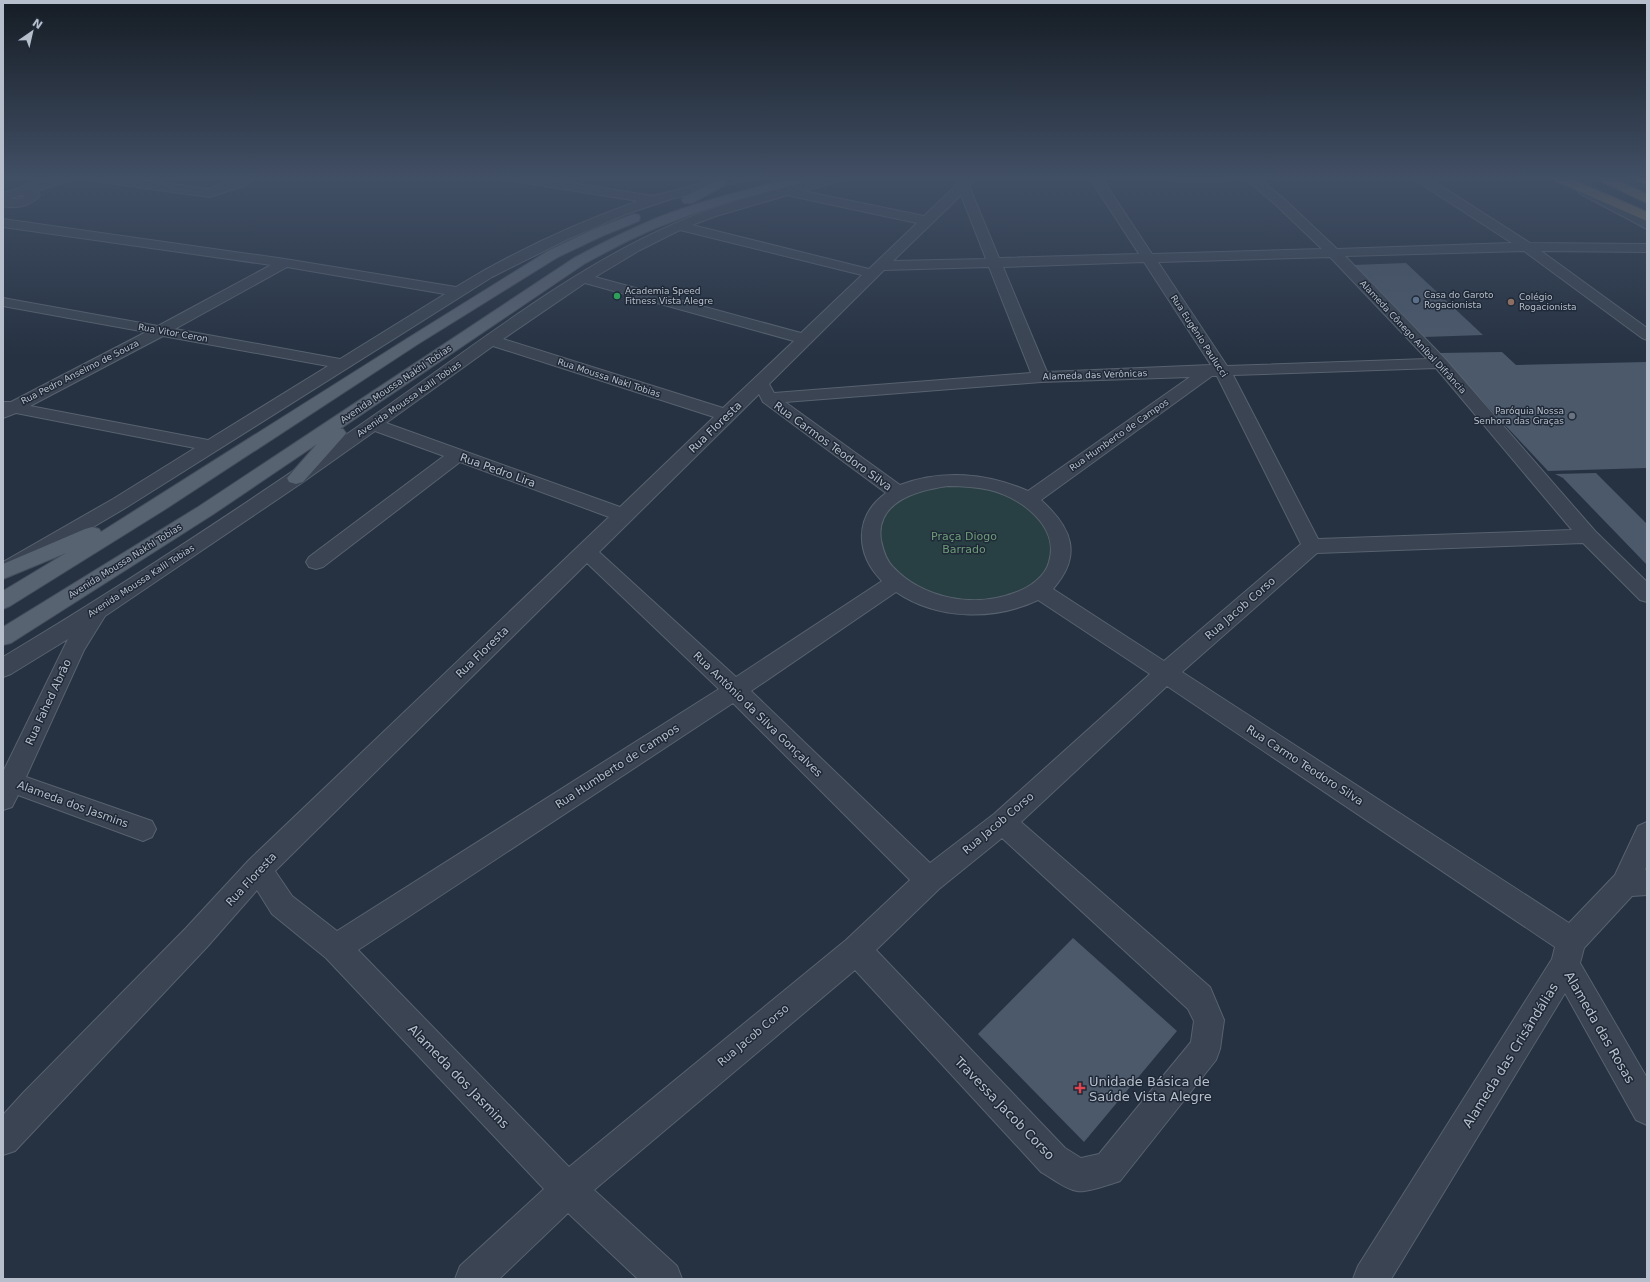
<svg xmlns="http://www.w3.org/2000/svg" width="1650" height="1282" font-family="'DejaVu Sans',sans-serif">
  <style>
    .green { fill: #284043 }
    .building { fill: #4c596b }
    .lines { fill: none; stroke-linecap: round; stroke-linejoin: round }
    .minor-casing { stroke: #58626f; stroke-width: 2 }
    .major-casing { stroke: #444d5b; stroke-width: 2 }
    .highway-casing { stroke: #454f5c; stroke-width: 2 }
    .minor { fill: #3a4452; fill-rule: evenodd }
    .major { fill: #586372; fill-rule: evenodd }
    .highway { fill: #786b57; fill-rule: evenodd }
    .path-bridge { stroke: #465d60; stroke-width: 1.5; stroke-dasharray: 2 2; stroke-linecap: butt }
    .leisure-dot { fill: #2e9e5b; stroke: #1f2937; stroke-width: 1.5 }
    .service-dot { fill: #5c6f8a; stroke: #1f2937; stroke-width: 1.5 }
    .education-dot { fill: #8d6e63; stroke: #1f2937; stroke-width: 1.5 }
    .worship-dot { fill: #6b7280; stroke: #1f2937; stroke-width: 1.5 }
    .health-dot { fill: #e0444e; stroke: #1f2937; stroke-width: 1.5 }
    .labels { text-anchor: middle; stroke-width: 3; stroke-linejoin: round; paint-order: stroke }
    .far-poi-label { font-size: 9px; fill: #b7bfcc; stroke: #1f2937; text-anchor: start }
    .far-street-label { font-size: 9px; fill: #b7bfcc; stroke: #1f2937 }
    .street-label { font-size: 11px; fill: #b7bfcc; stroke: #1f2937 }
    .park-label { font-size: 11px; fill: #6e9d79; stroke: #1f2937 }
    .near-street-label { font-size: 13px; fill: #b7bfcc; stroke: #1f2937 }
    .near-poi-label { font-size: 13px; fill: #b7bfcc; stroke: #1f2937; text-anchor: start }
  </style>
  <rect width="100%" height="100%" fill="#263242"/>
  <path class="green" d="M1610,177H1627L1647,187V195Z
    M935,483L998,488L1050,523L1059,551L1035,588L1004,601L963,604L898,581L877,552L883,511L899,495Z"/>
  <path class="building" d="M1406,263L1483,335L1424,337L1353,265Z
    M1502,352L1516,365L1647,362V468L1548,471L1438,353Z
    M1596,473L1647,524V565L1563,478L1555,474Z
    M1073,938L1177,1031L1084,1142L978,1034Z"/>
  <g class="lines">
    <defs>
      <path id="minor" d="M54,177H71L69,180L37,191L40,195C32,206 16,209 3,206V193ZM26,195L19,199H10L17,196Z
        M87,177H119L209,189L242,177H256L246,185L210,197L93,181L89,180Z
        M507,177H534L653,196L727,177H748L746,180L671,199L626,214L568,239L492,277L127,507L10,576L3,578V562L113,499L195,448L16,413L3,418V402H11L146,332L3,306V298L158,326L271,265L3,227V219L285,259L456,287C513,252 574,224 638,201L513,181L509,180ZM287,267L445,294L340,359L175,329ZM163,336L328,366L208,440L30,406Z
        M825,177H844L842,180L803,191L924,216L965,177H978L969,186L999,258L1139,254L1089,177H1101L1152,254L1322,249L1275,204L1243,177H1256L1283,198L1337,249L1512,243L1415,180L1413,177H1427L1530,243L1647,244V252L1541,251L1647,328V340L1642,338L1524,251L1345,256L1446,360L1595,531L1647,582V602L1640,600L1583,543L1317,553L1182,672L1569,923L1615,875L1638,826L1647,822V865L1645,870L1647,869V895L1632,896L1584,948L1580,963L1647,1078V1125L1636,1120L1565,993L1391,1279H1353L1358,1266L1552,959L1555,947L1167,686L1021,822L1210,987L1224,1020L1220,1049L1216,1060L1120,1181C1111,1184 1086,1193 1077,1191C1065,1189 1052,1178 1041,1172L855,970L594,1190L677,1266L682,1279H638L568,1213L499,1279H455L460,1266L544,1189L326,958L272,914L257,890L207,947L15,1151L3,1155V1115L23,1093L186,928L249,860L609,517L460,462L323,567L316,569L309,567L306,562L309,557L444,456L375,431L303,482L105,616L84,650L26,777L152,821L156,829L152,837L143,841L18,795L12,807L3,810V772L68,639L11,674L3,677V657C134,579 261,494 386,407C477,344 572,268 674,224C722,202 775,191 825,177ZM788,195L791,196L917,223L869,269L692,225L716,216ZM961,195L986,259L893,261ZM680,230L862,275L801,333L595,277L640,250ZM1330,257L1427,359L1227,366L1158,262ZM1144,262L1211,365L1047,372L1003,267ZM989,267L1031,373L774,393L769,384L884,270ZM585,283L794,341L723,408L503,339ZM493,346L714,417L620,507L386,423ZM1436,368L1572,530L1318,539L1233,375ZM1212,376H1217L1301,544L1164,661L1053,589C1083,555 1072,528 1041,500ZM1190,377L1028,491C987,473 942,469 900,485L785,402L1041,382ZM759,394L763,402L886,493C854,516 855,554 882,581L736,677L599,552ZM948,486C962,486 976,487 990,490C1021,498 1060,526 1049,562C1045,577 1029,588 1014,593C975,608 923,599 893,567C886,560 883,550 881,540C875,501 919,490 948,486ZM587,563L719,689L337,931L292,896L275,871ZM896,592C937,620 994,621 1038,600L1150,674L994,814L930,863L751,691ZM733,703L910,880L846,940L569,1167L358,950ZM1002,838L1188,1009L1194,1021L1191,1042L1099,1154L1081,1158L1065,1148L876,950L939,889Z
        M1171,177H1229L1227,180L1223,181H1177L1173,180Z
        M1583,186L1647,220V229L1579,193L1577,190L1579,187Z"/>
      <path id="major" d="M796,177H816L814,180C765,192 716,204 669,223C639,234 611,249 584,264L340,429H343L346,433L343,437L303,482L296,484L289,482L287,478L317,444L212,515L11,643L3,645V627L198,507L574,258C602,243 630,229 659,217C704,200 750,189 796,177Z
        M721,178L725,179L727,182L725,185L692,203H684L682,200L684,197Z
        M634,214L639,215L640,218L639,221L602,236L558,257L418,344L164,510L10,606L3,609V591L66,553L3,579V564L85,529L92,527L99,529L101,532L408,338L548,251L592,230Z"/>
      <path id="highway" d="M1551,177H1567L1647,212V221L1553,180Z
        M1596,177H1611L1647,194V203L1598,180Z
        M1633,177H1647V185L1635,180Z"/>
    </defs>
    <use href="#minor" class="minor-casing"/>
    <use href="#major" class="major-casing"/>
    <use href="#highway" class="highway-casing"/>
    <use href="#minor" class="minor"/>
    <use href="#major" class="major"/>
    <use href="#highway" class="highway"/>
    <path class="path-bridge" d="M1576,177L1601,190L1647,185"/>
  </g>
  <linearGradient id="sky" x2="0" y2="1"><stop stop-color="#151c24"/><stop offset="0.5" stop-color="#414f65"/><stop offset="1" stop-color="#414f65" stop-opacity="0"/></linearGradient>
  <rect width="1650" height="356" fill="url(#sky)"/>
  <circle class="leisure-dot" cx="617" cy="296" r="4"/>
  <circle class="service-dot" cx="1416" cy="300" r="4"/>
  <circle class="education-dot" cx="1511" cy="302" r="4"/>
  <circle class="worship-dot" cx="1572" cy="416" r="4"/>
  <path class="health-dot" d="M1078 1082h4v4h4v4h-4v4h-4v-4h-4v-4h4z"/>
  <g class="labels">
    <g class="far-poi-label">
      <text x="625" y="294">Academia Speed<tspan x="625" dy="10">Fitness Vista Alegre</tspan></text>
      <text x="1424" y="298">Casa do Garoto<tspan x="1424" dy="10">Rogacionista</tspan></text>
      <text x="1519" y="300">Colégio<tspan x="1519" dy="10">Rogacionista</tspan></text>
      <text x="1564" y="414" text-anchor="end">Paróquia Nossa<tspan x="1564" dy="10">Senhora das Graças</tspan></text>
    </g>
    <g class="far-street-label">
      <text transform="translate(173 333) rotate(10)" y="3">Rua Vitor Ceron</text>
      <text transform="translate(1199 336) rotate(57)" y="3">Rua Eugênio Paulucci</text>
      <text transform="translate(1413 337) rotate(47)" y="3">Alameda Cônego Aníbal Difrância</text>
      <text transform="translate(80 372) rotate(-27)" y="3">Rua Pedro Anselmo de Souza</text>
      <text transform="translate(1095 375) rotate(-2)" y="3">Alameda das Verônicas</text>
      <text transform="translate(609 378) rotate(18)" y="3">Rua Moussa Nakl Tobias</text>
      <text transform="translate(396 384) rotate(-34)" y="3">Avenida Moussa Nakhl Tobias</text>
      <text transform="translate(409 399) rotate(-35)" y="3">Avenida Moussa Kalil Tobias</text>
      <text transform="translate(1119 435) rotate(-35)" y="3">Rua Humberto de Campos</text>
      <text transform="translate(125 561) rotate(-32)" y="3">Avenida Moussa Nakhl Tobias</text>
      <text transform="translate(141 581) rotate(-33)" y="3">Avenida Moussa Kalil Tobias</text>
    </g>
    <g class="street-label">
      <text transform="translate(715 427) rotate(-44)" y="4">Rua Floresta</text>
      <text transform="translate(833 446) rotate(36)" y="4">Rua Carmos Teodoro Silva</text>
      <text transform="translate(498 470) rotate(20)" y="4">Rua Pedro Lira</text>
      <text transform="translate(1240 608) rotate(-41)" y="4">Rua Jacob Corso</text>
      <text transform="translate(482 652) rotate(-44)" y="4">Rua Floresta</text>
      <text transform="translate(48 702) rotate(-65)" y="4">Rua Fahed Abrão</text>
      <text transform="translate(758 714) rotate(44)" y="4">Rua Antônio da Silva Gonçalves</text>
      <text transform="translate(1305 765) rotate(33)" y="4">Rua Carmo Teodoro Silva</text>
      <text transform="translate(617 766) rotate(-33)" y="4">Rua Humberto de Campos</text>
      <text transform="translate(73 804) rotate(20)" y="4">Alameda dos Jasmins</text>
      <text transform="translate(998 823) rotate(-40)" y="4">Rua Jacob Corso</text>
      <text transform="translate(251 879) rotate(-47)" y="4">Rua Floresta</text>
      <text transform="translate(753 1035) rotate(-40)" y="4">Rua Jacob Corso</text>
    </g>
    <g class="park-label">
      <text x="964" y="540">Praça Diogo<tspan x="964" dy="13">Barrado</tspan></text>
    </g>
    <g class="near-street-label">
      <text transform="translate(1600 1027) rotate(60)" y="5">Alameda das Rosas</text>
      <text transform="translate(1510 1055) rotate(-58)" y="5">Alameda das Crisândálias</text>
      <text transform="translate(459 1076) rotate(46)" y="5">Alameda dos Jasmins</text>
      <text transform="translate(1005 1108) rotate(46)" y="5">Travessa Jacob Corso</text>
    </g>
    <g class="near-poi-label">
      <text x="1089" y="1086">Unidade Básica de<tspan x="1089" dy="15">Saúde Vista Alegre</tspan></text>
    </g>
  </g>
  <rect width="1650" height="1282" fill="none" stroke="#b7bfcc" stroke-width="8"/>
  <g transform="translate(32 32) rotate(34)" stroke="#1f2937" stroke-width="3" paint-order="stroke">
  <path d="M0-3L7 15L0 10L-7 15Z" fill="#b7bfcc"/>
  <text y="-6" font-size="11" font-weight="bold" text-anchor="middle" fill="#b7bfcc">N</text>
  </g>
</svg>
